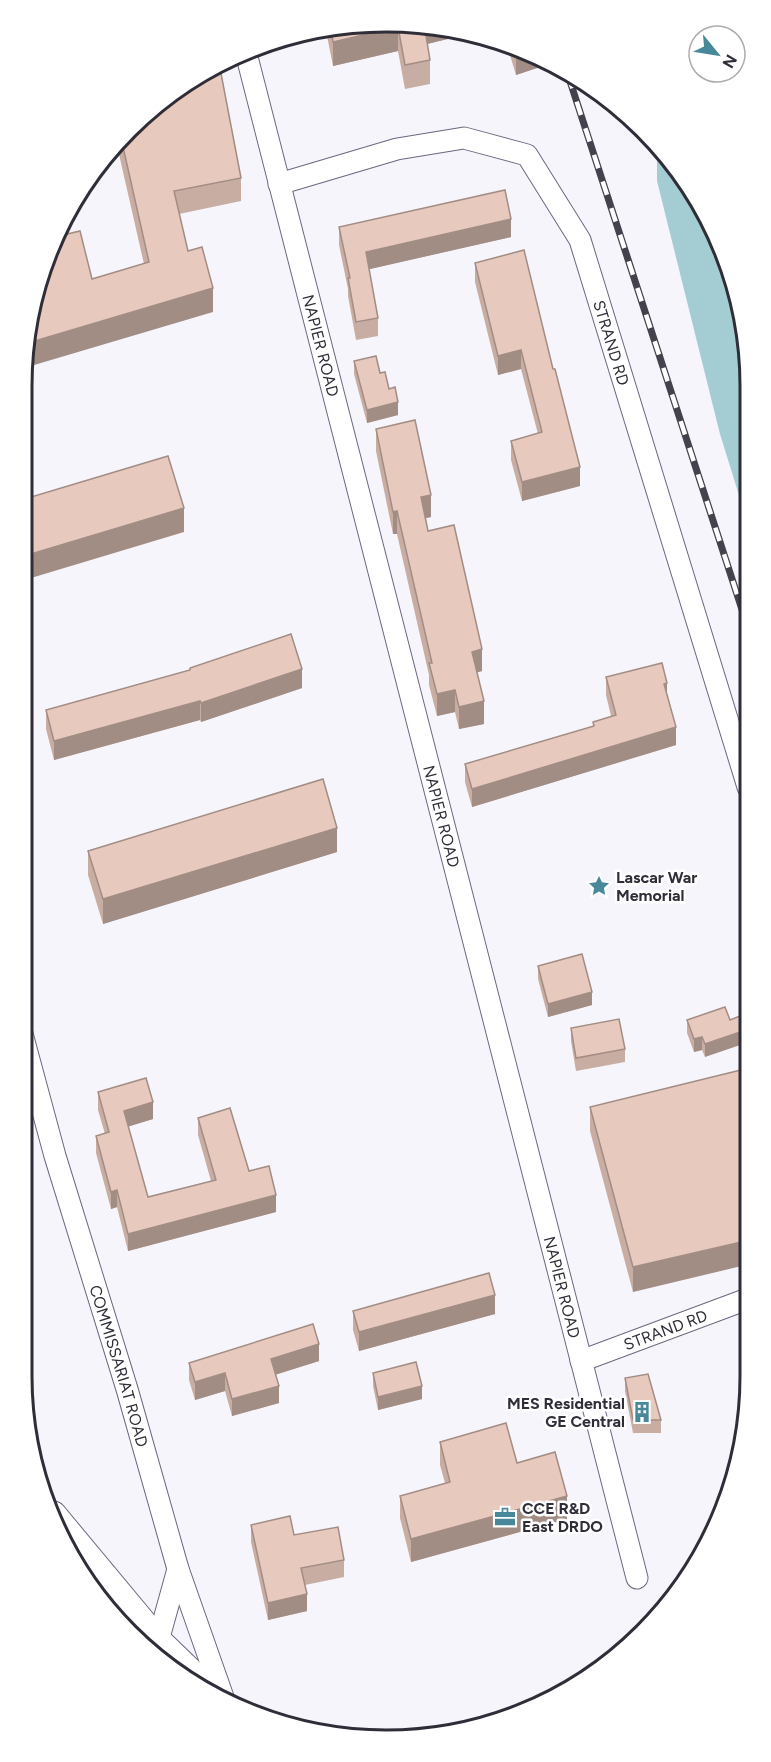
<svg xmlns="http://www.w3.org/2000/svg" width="771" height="1762" font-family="Figtree,sans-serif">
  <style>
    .water { fill: #a4cdd3 }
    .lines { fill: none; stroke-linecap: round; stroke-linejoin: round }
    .minor-casing { stroke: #6c6780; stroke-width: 23 }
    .major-casing { stroke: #6c6780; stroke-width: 29 }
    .minor { stroke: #fff; stroke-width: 21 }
    .major { stroke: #fff; stroke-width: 27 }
    .rail-casing { stroke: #44424d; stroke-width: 7 }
    .rail { stroke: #fff; stroke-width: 4.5; stroke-dasharray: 14; stroke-linecap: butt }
    .wall { fill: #c8ada3 }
    .shaded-wall { fill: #a28d85 }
    .building { fill: #e8c9be; stroke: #a28d85; stroke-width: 1.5 }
    .labels { text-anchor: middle; stroke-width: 5; stroke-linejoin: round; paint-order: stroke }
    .street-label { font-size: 16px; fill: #2f2d38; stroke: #fff }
    .poi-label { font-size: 16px; font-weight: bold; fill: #2f2d38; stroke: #fff; text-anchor: start }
    .rim { fill: none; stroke: #2f2d38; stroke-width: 3 }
  </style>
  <rect width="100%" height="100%" fill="#f6f5fb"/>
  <path class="water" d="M657,146L674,163L722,246L747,338V521L720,434L657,181Z"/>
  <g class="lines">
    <defs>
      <g id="minor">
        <path id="s1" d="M246,53L637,1578"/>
        <path id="s2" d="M279,184L397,149L464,138L527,155L580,240L748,787"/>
        <path id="s3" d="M21,1030L55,1156L127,1389L178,1569L224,1700"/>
        <path id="s4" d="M581,1361L750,1298"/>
        <path d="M155,1652L178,1569"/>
      </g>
      <path id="major" d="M53,1515L157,1640L216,1697"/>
    </defs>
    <use href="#minor" class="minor-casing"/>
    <use href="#major" class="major-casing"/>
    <use href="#minor" class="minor"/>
    <use href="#major" class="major"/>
    <defs>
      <path id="rail" d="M568,75L748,628"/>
    </defs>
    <use href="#rail" class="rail-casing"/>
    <use href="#rail" class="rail"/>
  </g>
  <path class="wall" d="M362,22L464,35L427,44L430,60V84L405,89L398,51L333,66L326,31Z
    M506,42L543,62V66L516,75Z
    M219,63L241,178V201L179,214L188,251L213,312L92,279L144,264L116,141Z
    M339,227L511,237L369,269L378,318V336L356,340L348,296V289L339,245Z
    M524,250L580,486L522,501L511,460V441L538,434L521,369L498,375L475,282V263Z
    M354,361L380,373L389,389L398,415L367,423L354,374Z
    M376,429L431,517L426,518L428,531L482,671L477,672L484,724L459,729L455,712L437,716L429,685V675L397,534H393L376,451Z
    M190,668L302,688L201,722L200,720L54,760L46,729V710L190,670Z
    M606,677L667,695L676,745L472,807L465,782V764L593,726V722L611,716L606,695Z
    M88,851L337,852L103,924L88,875Z
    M538,966L592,1005L548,1017L538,979Z
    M725,1007L705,1057L702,1050L694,1052L687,1033V1020Z
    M571,1028L625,1049V1062L576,1071L571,1041Z
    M749,1068L633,1292L590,1131V1107Z
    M98,1092L153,1119L128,1126L148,1197L211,1181L198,1135V1118L249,1171L276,1212L128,1251L117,1207L111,1209L96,1153V1136L105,1134L98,1110Z
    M353,1311L495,1314L359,1351L353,1330Z
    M319,1361L275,1375L279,1403L232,1416L225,1391L195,1400L189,1380V1363Z
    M373,1373L422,1399L378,1410L373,1386Z
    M625,1378L661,1420V1433H633L625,1391Z
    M440,1442L517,1463L567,1519L411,1562L400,1518V1496L445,1483L440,1465Z
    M251,1525L294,1535L344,1560V1577L305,1585L307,1611L268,1620L251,1542Z"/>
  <path class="shaded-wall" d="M398,27V51L333,66V42Z
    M423,30L464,35L423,45Z
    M520,49L543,62V66L516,75V51Z
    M511,219V237L366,270V252Z
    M213,288V312L24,368L28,343Z
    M521,350V369L498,375V356Z
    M398,402V415L367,423V410Z
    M580,467V486L522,501V482Z
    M431,495V517L421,519V497Z
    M184,508V532L21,581V557Z
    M397,511V534H393V512Z
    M482,649V671L472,674V652Z
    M302,669V688L201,722V703Z
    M667,683V701L664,684Z
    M455,690V712L437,716V694Z
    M200,701V720L54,760V741Z
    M484,701V724L459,729V707Z
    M676,727V745L472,807V789Z
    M337,828V852L103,924V899Z
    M592,992V1005L548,1017V1004Z
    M749,1029V1042L705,1057V1044Z
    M702,1037V1050L694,1052V1039Z
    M153,1102V1119L124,1128V1111Z
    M117,1190V1207L111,1209V1192Z
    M276,1195V1212L128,1251V1234Z
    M750,1240V1264L633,1292V1267Z
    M495,1295V1314L359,1351V1332Z
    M319,1344V1361L271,1376V1359Z
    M225,1373V1391L195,1400V1382Z
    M279,1386V1403L232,1416V1399Z
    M422,1386V1399L378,1410V1397Z
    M567,1496V1519L411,1562V1539Z
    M307,1594V1611L268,1620V1603Z"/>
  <path class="building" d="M362,22L425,30L430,60L405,65L398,27L333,42L331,30Z
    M219,63L241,178L174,191L188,251L202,247L213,288L28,343L40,268L59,236L80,231L92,279L149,262L121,138Z
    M505,190L511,219L366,252L378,318L356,322L348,278H350L339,227Z
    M524,250L553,369H555L580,467L522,482L511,441L542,432L521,350L498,356L475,263Z
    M376,356L380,373L385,372L389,389L395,387L398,402L367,410L354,361Z
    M415,420L431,495L421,497L428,531L454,525L482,649L472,652L484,701L459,707L455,690L437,694L429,663H432L397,511L393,512L376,429Z
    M168,456L184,508L21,557V500Z
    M291,634L302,669L201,703L200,701L54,741L46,710L190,670V668Z
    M662,663L667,683L664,684L676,727L472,789L465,764L594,726L593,722L616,715L606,677Z
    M323,779L337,828L103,899L88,851Z
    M582,954L592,992L548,1004L538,966Z
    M725,1007L730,1020L745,1014L749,1026V1029L705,1044L702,1037L694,1039L687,1020Z
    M619,1019L625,1049L576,1058L571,1028Z
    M749,1068L750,1240L633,1267L590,1107Z
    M146,1078L153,1102L124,1111L148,1197L216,1180L198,1118L230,1108L249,1171L269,1166L276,1195L128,1234L117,1190L111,1192L96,1136L109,1132L98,1092Z
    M489,1273L495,1295L359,1332L353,1311Z
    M313,1324L319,1344L271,1359L279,1386L232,1399L225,1373L195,1382L189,1363Z
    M416,1362L422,1386L378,1397L373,1373Z
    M648,1374L661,1420H633L625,1378Z
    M506,1423L517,1463L555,1452L567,1496L411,1539L400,1496L450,1482L440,1442Z
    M290,1516L294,1535L338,1527L344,1560L301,1568L307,1594L268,1603L251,1525Z"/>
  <defs>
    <symbol id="sight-bare" viewBox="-9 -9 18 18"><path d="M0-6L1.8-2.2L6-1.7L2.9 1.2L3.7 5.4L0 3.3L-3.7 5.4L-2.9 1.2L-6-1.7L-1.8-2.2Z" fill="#47889a" stroke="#fff" stroke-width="2.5" paint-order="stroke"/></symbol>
    <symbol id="building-bare" viewBox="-9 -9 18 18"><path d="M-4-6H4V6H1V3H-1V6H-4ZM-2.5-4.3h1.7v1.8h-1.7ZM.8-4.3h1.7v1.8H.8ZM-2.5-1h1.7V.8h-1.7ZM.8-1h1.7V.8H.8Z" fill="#47889a" stroke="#fff" stroke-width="2.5" paint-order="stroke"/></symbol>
    <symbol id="office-bare" viewBox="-9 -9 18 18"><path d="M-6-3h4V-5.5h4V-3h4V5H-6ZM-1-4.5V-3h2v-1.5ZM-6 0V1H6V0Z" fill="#47889a" stroke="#fff" stroke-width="2.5" paint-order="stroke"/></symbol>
  </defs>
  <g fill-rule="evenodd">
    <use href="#sight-bare" x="584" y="871" width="30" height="30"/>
    <use href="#building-bare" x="627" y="1397" width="30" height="30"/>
    <use href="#office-bare" x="490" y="1502" width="30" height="30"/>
  </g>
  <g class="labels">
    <g class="street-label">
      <text dy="6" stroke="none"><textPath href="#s2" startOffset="464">STRAND RD</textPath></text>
      <text dy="6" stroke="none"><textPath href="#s1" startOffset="302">NAPIER ROAD</textPath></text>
      <text dy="6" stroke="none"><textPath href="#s1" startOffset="788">NAPIER ROAD</textPath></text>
      <text dy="6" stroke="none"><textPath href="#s1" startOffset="1274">NAPIER ROAD</textPath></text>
      <text dy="6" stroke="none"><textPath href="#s4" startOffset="90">STRAND RD</textPath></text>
      <text dy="6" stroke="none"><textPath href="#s3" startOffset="350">COMMISSARIAT ROAD</textPath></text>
    </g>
    <g class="poi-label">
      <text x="616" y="883">Lascar War<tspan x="616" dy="18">Memorial</tspan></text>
      <text x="625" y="1409" text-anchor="end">MES Residential<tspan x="625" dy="18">GE Central</tspan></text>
      <text x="522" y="1514">CCE R&amp;D<tspan x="522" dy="18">East DRDO</tspan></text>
    </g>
  </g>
  <path d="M0 0H771V1762H0ZM386 32H386A354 354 0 0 1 740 386V1376A354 354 0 0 1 386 1730H386A354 354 0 0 1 32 1376V386A354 354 0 0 1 386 32Z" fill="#fff" fill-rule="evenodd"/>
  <path class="rim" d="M386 32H386A354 354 0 0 1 740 386V1376A354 354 0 0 1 386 1730H386A354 354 0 0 1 32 1376V386A354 354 0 0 1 386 32Z"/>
  <g transform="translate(717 54) rotate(120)"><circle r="28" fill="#ffffff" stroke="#acabaf" stroke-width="1.5"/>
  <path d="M0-4.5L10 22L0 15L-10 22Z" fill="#47889a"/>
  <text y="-9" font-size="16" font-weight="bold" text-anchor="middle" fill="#2f2d38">N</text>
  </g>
</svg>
